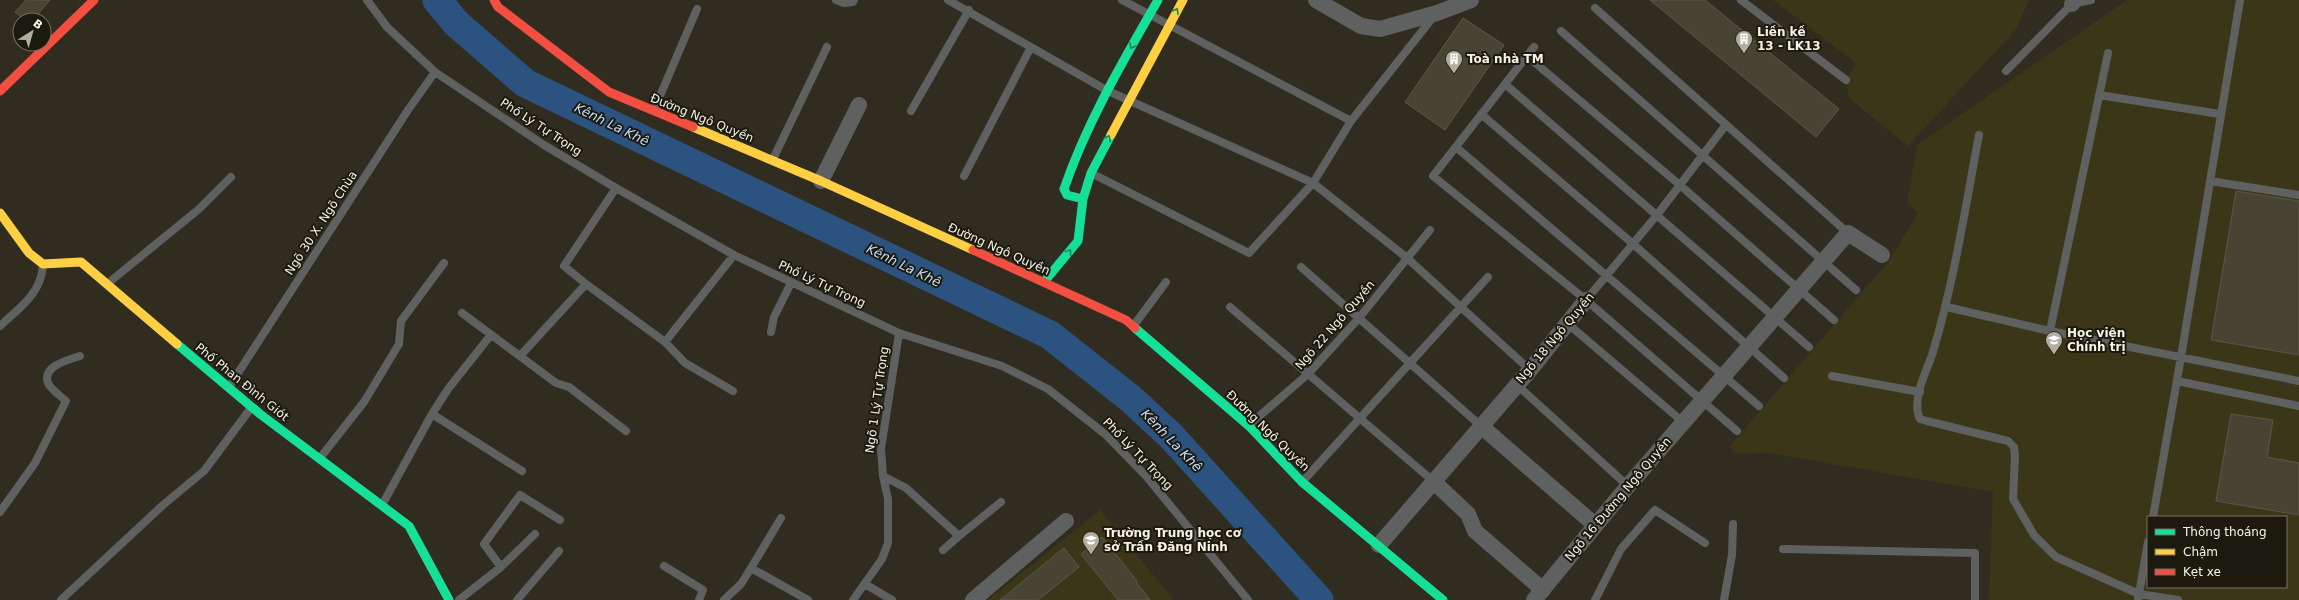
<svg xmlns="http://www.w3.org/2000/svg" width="2299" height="600" font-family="'DejaVu Sans',sans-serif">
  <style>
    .built { fill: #3c3618; fill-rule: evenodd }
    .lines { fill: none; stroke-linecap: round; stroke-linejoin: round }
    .river { stroke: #2c5380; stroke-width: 29 }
    .building { fill: #484433; stroke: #5a574c }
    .lane { stroke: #5f6161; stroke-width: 8 }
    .street { stroke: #5f6161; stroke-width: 16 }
    .fast { stroke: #16e098; stroke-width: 9 }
    .slow { stroke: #ffcf43; stroke-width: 9 }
    .jam { stroke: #f24e42; stroke-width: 9 }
    .oneway { stroke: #19865a }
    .labels { text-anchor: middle; stroke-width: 4; stroke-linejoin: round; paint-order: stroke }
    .poi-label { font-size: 12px; font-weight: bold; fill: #f7f4e5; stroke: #1c190f; text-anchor: start }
    .street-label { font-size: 12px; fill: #f7f4e5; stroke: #1c190f }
    .water-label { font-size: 13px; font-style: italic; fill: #c6dffe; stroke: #1c190f }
  </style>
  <rect width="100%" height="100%" fill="#302d20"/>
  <path class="built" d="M1773,0H2029L2016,29L1908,146L1849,98L1846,80L1856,63Z
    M2127,0H2299V600H1989L1993,492L1769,453L1737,454L1729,447L1888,262L1918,213L1907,203L1917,145ZM2148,517H2286V587H2148Z
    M1100,510L1174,600H988Z"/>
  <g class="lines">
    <path class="river" d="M437,0L456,23L525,83L1050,335L1131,399L1171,436L1319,600"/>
  </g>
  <path class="building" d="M26,0H50L33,20H25L15,12Z
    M1650,0H1705L1839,109L1816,137Z
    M1463,18L1504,45L1445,130L1405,102Z
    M2236,191L2299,201V355L2211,340Z
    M2231,414L2273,420L2267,457L2299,463V515L2216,501Z
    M1102,537L1137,581L1136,582L1150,600H1118L1081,554Z
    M1064,548L1079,567L1038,600H1000Z"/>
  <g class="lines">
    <path class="lane" d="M367,0L387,27L435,72L544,145L616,188L734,255L899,333L1002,366L1048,389L1105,434L1146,476L1248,600
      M836,0L844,3L853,2L854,0
      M948,0L1108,91L1313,183L1407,258L1530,370
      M1122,0L1351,121
      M1741,0L1846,80
      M1595,8L1848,233
      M1561,31L1856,290
      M1534,47L1433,176L1586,300L1737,431
      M1527,56L1681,186L1834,320
      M2006,71L2072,4L2091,0
      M1505,84L1809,347
      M2099,95L2220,114
      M654,110L697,9
      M911,111L969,10
      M1481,114L1632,243L1784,378
      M1979,135C1965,209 1954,283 1932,355C1926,372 1911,401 1920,419L1927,421L2008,441L2014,447L2015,456L2013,499L2034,535L2056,557L2139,594L2178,600
      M1456,147L1759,406
      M773,159L827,47
      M1091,173L1249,253L1313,183L1351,121L1434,16
      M964,176L1031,47
      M2210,181L2299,195
      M1301,267L1481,426
      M107,284L199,209L231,177
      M586,284L564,266L616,188
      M1586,300L1657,215L1725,126
      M1230,307L1433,481
      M1947,307L2050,331L2299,381
      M462,313L556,383L569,387L626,431
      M1568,324L1683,422
      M1134,325L1166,282
      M0,326C20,307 41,294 43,265
      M2050,331L2108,53
      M771,332L774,317L791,283
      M665,342L685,363L733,391
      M520,356L586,284L665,342L734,255
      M1832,376L1920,392
      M2177,381L2299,406
      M1516,384L1628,486
      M229,387L408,110L435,72
      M432,414L522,471
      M1249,425L1308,374L1359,318L1430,230
      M320,458L364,402L399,344L401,321L444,263
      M883,476L906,488L959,536L1001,502
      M1303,481L1488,277
      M382,505L432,414L448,389L490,336
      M0,512L35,463L66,401C61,396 51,390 48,383C42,366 68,360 80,356
      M2153,517L2181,357L2240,0
      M1783,549L1975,553V600
      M943,550L959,536
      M664,566L703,590L699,600
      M501,567L484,544L520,495L560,520
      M751,568L781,518
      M865,584L892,600
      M61,600L163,505L204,471L251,408
      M459,600L501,567L535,534
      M517,600L559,551
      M724,600L741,584L751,568L808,600
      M853,600L882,559L888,543V499L883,476L881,449L899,333
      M1595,600L1621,549L1655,510L1705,543
      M1724,600L1732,555L1733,524
      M2138,600L2148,542"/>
    <path class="street" d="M1316,0L1361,26L1380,29L1437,13L1471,0
      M2072,4L2074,0
      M821,181L859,105
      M1481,426L1595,525
      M1433,481L1468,514L1475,531L1543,590
      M1379,545L1530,370L1586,300
      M973,600L1066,521
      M1534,600L1628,486L1848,233L1882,255"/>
    <path class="fast" d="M1111,135L1091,173L1083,199L1067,195L1064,189C1087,122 1123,61 1158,0
      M1044,282L1078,241L1083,199
      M1135,328L1249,426L1302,482L1443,600
      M177,344L260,414L409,526L449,600"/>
    <path class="slow" d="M693,127L821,181L973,250
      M1111,135L1183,0
      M0,213L29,253L43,264L81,262L177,344"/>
    <path class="jam" d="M494,0L498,7L609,92L693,127
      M0,91L94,0
      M973,250L1126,320L1135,328"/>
  </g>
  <defs><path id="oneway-chevron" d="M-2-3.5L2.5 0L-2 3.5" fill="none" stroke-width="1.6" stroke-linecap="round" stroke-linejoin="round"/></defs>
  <g class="oneway">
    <use href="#oneway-chevron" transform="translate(1176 11) rotate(-60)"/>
    <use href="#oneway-chevron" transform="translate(1132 46) rotate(119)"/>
    <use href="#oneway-chevron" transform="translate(1108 138) rotate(-63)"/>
    <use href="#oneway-chevron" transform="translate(1069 252) rotate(-52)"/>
  </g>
  <defs>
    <symbol id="building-pin" viewBox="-11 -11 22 30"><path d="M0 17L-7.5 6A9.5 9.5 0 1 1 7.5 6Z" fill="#b1aea0" stroke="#1c190f"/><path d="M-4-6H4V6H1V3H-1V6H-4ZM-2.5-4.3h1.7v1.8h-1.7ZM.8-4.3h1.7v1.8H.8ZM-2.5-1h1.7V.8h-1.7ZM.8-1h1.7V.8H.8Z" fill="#fff"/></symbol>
    <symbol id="university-pin" viewBox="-11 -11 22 30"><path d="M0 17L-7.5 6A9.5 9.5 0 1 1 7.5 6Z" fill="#b1aea0" stroke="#1c190f"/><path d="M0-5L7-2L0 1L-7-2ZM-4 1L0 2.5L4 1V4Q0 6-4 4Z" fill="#fff"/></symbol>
    <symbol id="school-pin" viewBox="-11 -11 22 30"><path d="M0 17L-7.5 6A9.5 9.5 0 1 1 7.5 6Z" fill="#b1aea0" stroke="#1c190f"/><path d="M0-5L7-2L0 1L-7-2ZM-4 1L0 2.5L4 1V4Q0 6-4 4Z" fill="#fff"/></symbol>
  </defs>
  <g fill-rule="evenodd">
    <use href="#building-pin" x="1734" y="29" width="20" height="27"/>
    <use href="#building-pin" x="1444" y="49" width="20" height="27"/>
    <use href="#university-pin" x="2044" y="330" width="20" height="27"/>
    <use href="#school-pin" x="1081" y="530" width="20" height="27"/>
  </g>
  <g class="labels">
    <g class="poi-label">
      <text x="1757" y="36">Liền kề<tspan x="1757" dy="14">13 - LK13</tspan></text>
      <text x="1467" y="63">Toà nhà TM</text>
      <text x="2067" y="337">Học viện<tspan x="2067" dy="14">Chính trị</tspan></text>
      <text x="1104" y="537">Trường Trung học cơ<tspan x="1104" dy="14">sở Trần Đăng Ninh</tspan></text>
    </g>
    <g class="street-label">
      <text transform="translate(702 118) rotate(22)" y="4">Đường Ngô Quyền</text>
      <text transform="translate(541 127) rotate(33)" y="4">Phố Lý Tự Trọng</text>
      <text transform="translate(321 223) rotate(-57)" y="4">Ngõ 30 X. Ngõ Chùa</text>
      <text transform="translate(999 249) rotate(24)" y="4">Đường Ngô Quyền</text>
      <text transform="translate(822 284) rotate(25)" y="4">Phố Lý Tự Trọng</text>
      <text transform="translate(1335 325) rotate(-49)" y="4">Ngõ 22 Ngô Quyền</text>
      <text transform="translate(1555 338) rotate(-50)" y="4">Ngõ 18 Ngô Quyền</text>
      <text transform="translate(242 382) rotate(39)" y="4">Phố Phan Đình Giót</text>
      <text transform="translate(877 400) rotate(-82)" y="4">Ngõ 1 Lý Tự Trọng</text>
      <text transform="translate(1268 431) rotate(44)" y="4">Đường Ngô Quyền</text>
      <text transform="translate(1138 454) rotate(46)" y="4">Phố Lý Tự Trọng</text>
      <text transform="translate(1618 499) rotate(-50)" y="4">Ngõ 16 Đường Ngô Quyền</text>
    </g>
    <g class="water-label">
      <text transform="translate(612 124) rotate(26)" y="5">Kênh La Khê</text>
      <text transform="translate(904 265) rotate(26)" y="5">Kênh La Khê</text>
      <text transform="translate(1172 440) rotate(46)" y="5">Kênh La Khê</text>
    </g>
  </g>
  <rect x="2147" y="516" width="140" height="72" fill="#1c190f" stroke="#747165"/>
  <rect x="2155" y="529" width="20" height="6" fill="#16e098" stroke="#747165"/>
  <text x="2183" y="536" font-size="12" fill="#f7f4e5">Thông thoáng</text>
  <rect x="2155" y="549" width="20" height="6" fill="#ffcf43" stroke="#747165"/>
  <text x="2183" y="556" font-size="12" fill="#f7f4e5">Chậm</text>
  <rect x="2155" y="569" width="20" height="6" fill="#f24e42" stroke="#747165"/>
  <text x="2183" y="576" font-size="12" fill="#f7f4e5">Kẹt xe</text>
  <g transform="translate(32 32) rotate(37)"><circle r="19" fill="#1c190f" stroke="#747165"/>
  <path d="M0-3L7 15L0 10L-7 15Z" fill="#b1aea0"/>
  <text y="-6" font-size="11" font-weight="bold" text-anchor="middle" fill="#f7f4e5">B</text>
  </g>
</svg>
